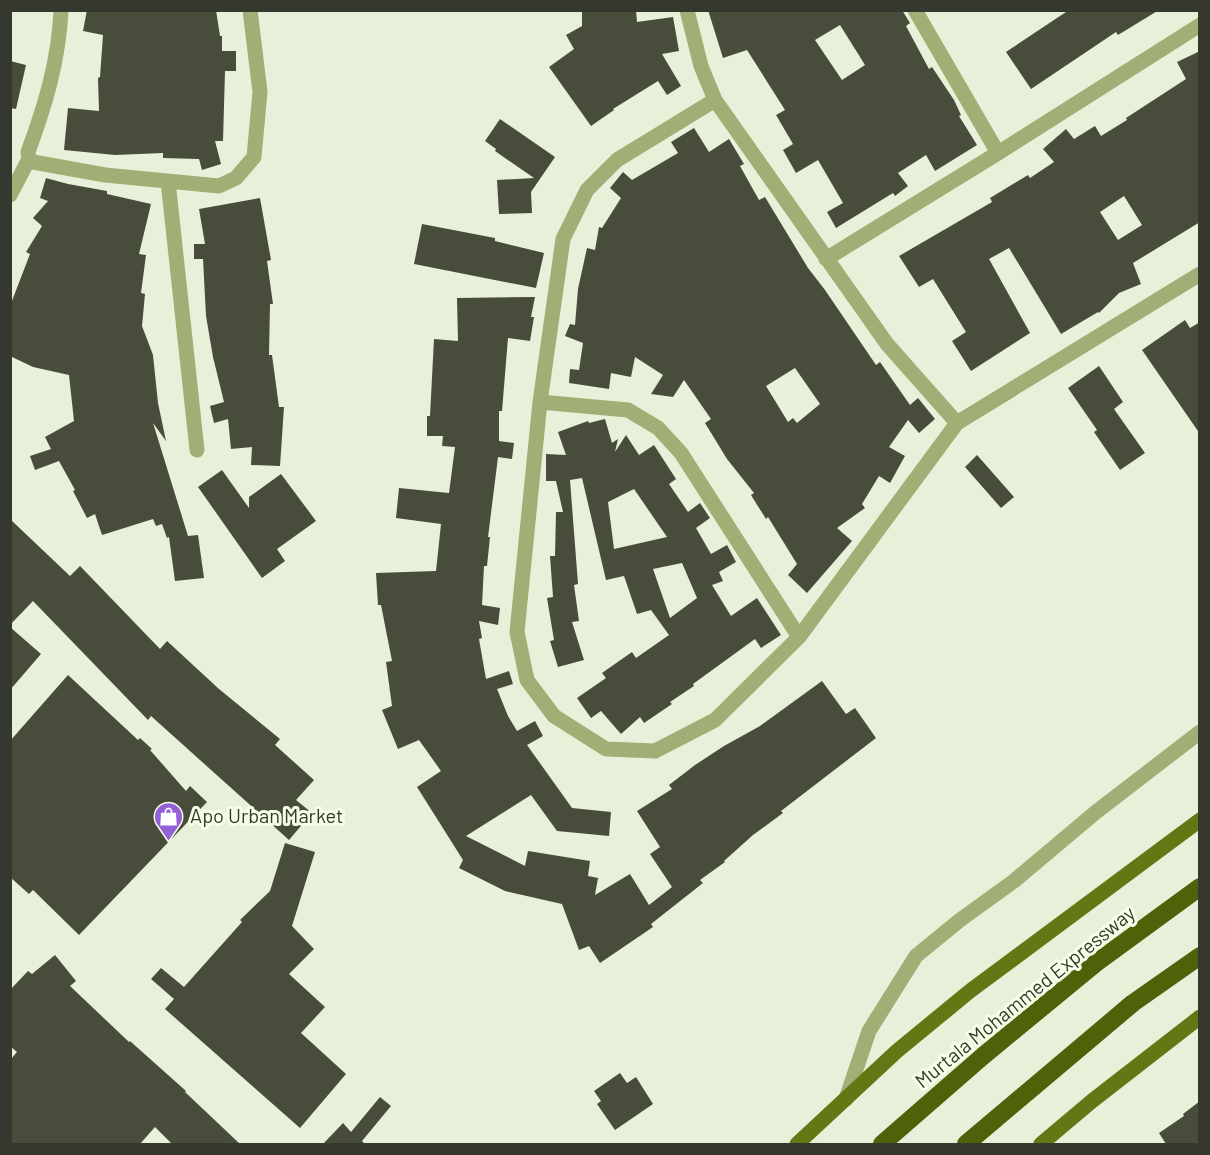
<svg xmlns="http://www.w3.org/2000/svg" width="1210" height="1155" font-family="Barlow,sans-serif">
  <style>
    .building { fill: #474d3a; fill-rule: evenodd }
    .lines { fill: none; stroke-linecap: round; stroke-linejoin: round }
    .minor { stroke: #9faf76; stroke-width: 15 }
    .primary { stroke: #627814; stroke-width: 15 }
    .motorway { stroke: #4f620a; stroke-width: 18 }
    .labels { text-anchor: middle; stroke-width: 6; stroke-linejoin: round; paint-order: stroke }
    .poi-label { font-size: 20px; fill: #35382f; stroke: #f6fee6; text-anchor: start }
    .street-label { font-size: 20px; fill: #35382f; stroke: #f6fee6 }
  </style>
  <rect width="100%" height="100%" fill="#e9f0d9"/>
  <path class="building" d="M87,10H216L220,36H222V51H236V71H225L223,141H215L221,164L202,170L199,159L163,158V153L115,155L64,150L68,108L99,111L98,78L100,77L103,35L83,31Z
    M582,10H636L637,22L673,17L679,51L662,54L681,86L667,95L658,81L613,109L614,110L591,126L549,67L574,49L566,35L582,26Z
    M708,10H902L910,23L906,26L929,69L932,67L954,100L961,115L959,116L977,145L935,171L926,155L898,173L908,186L895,196L893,193L836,228L827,212L843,203L818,160L796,173L783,150L793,144L776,115L785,110L747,50L723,58ZM840,25L865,65L842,80L815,40Z
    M1069,10H1159L1118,35L1116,32L1031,89L1006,52Z
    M1200,51V222L1133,263L1141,284L1119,293L1099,313L1098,312L1061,334L1009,248L989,259L1030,333L971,371L952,341L966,332L933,279L919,287L899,256L992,202L990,198L1028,175L1030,178L1054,162L1043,149L1066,129L1074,139L1095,126L1101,136L1127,120L1126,118L1186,79L1177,62ZM1124,196L1142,225L1118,240L1100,212Z
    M10,61L26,65L16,109L10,108Z
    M500,119L555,157L531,192L532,213L499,214L497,180L534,178L495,151L496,149L485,141Z
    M694,128L709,152L729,139L744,164L740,166L759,200L765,197L808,268L825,290L876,365L880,362L910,405L918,398L935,419L919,433L908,420L889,447L905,456L890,483L879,476L862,504L865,508L837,528L852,541L807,593L788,575L797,564L768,517L766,519L751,495L754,493L727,459L705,423L711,419L684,380L673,397L651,394L663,375L635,357L631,377L611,373L609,389L569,383L570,369L579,370L583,343L565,336L570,324L575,325L578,289L587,248L595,250L599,227L602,228L621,198L610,188L623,172L632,180L678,153L671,142ZM795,368L820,404L797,423L793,418L788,422L766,386Z
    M46,178L68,184L107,191V194L151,204L139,254L146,255L141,293L145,294L142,326L153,355L158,403L166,441L153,423L188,536L198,535L204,578L175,581L169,537L167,538L162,524L156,526L153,519L102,535L95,514L87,518L73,491L75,490L59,461L35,470L30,456L51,449L45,437L74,421L69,375L33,367L10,356V306L30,254L26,252L42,226L33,218L48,201L40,198Z
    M260,198L271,260L267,261L273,304H270L269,355H272L279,407H284L280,466L251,465L252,447L231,449L228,419L214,423L210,406L224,402L213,357L206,316L203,259H194V244H205L199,209Z
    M422,224L495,238V241L544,253L536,288L414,264Z
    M535,297L531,317H534L530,341L508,338L502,411H499V441L514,443L512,459L498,457L488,537H490L487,566H484L482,605L500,608L498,625L479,621L482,638L479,639L486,679L509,671L513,684L497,689L508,716L517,731L535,721L543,736L527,745L572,808L611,812L609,836L557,831L531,795L466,836L525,866L528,851L590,861L588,876L598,878L595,895L630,874L649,905L672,887L650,854L660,847L637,811L672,789L669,785L695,765L724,746L760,726L822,681L846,714L855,708L876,738L781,811L783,813L753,835L724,861L725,862L700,880L703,883L651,924L653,927L600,963L589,946L579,950L562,904L505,891L459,868L463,860L417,787L441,771L419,740L398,749L382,710L392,706L386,662L392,661L381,605H378L376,573L436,571L441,524L396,518L399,488L449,493L455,447L442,446L443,436H427V416H430L434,339L458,341L457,298Z
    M1185,320L1190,328L1200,322V434L1142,350Z
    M1099,366L1123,402L1114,409L1145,453L1120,470L1094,432L1097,430L1068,388Z
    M605,419L612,443L618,439L615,452L626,435L639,455L654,445L676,479L669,484L688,512L700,503L710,518L696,528L711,554L727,545L736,562L719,572L723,581L712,585L731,616L757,598L781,635L761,648L755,639L693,684L694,686L670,702L672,704L644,723L640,717L621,734L601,711L591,718L577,698L606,678L602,673L632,652L636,658L669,635L651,610L637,614L624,576L606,580L582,478L570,480L578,584L574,585L579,621L572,622L584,660L558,667L550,641L554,640L547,598L553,597L550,556H555L556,512H563L556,481H546V454L566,455L558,432L588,421L589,423ZM634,489L667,537L614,549L608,502ZM682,563L697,598L670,618L653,569Z
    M977,455L1014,497L1001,508L965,467Z
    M222,470L249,508V497L281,474L316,521L277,549L285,561L262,578L198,487Z
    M10,519L70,576L80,566L160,649L167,641L219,689L280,739L275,745L314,780L296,800L312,813L289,840L151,716L148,720L33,601L10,625Z
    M10,627L41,654L10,690Z
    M68,675L138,740L140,738L152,749L150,750L186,791L190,786L207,802L79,935L33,890L29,894L10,877V741Z
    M285,843L315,852L292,926L314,949L289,974L325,1007L301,1033L346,1074L300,1128L165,1009L174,999L151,979L161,968L184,987L242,922L240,920L270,891Z
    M55,955L76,981L70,986L129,1042L130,1041L186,1091L185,1092L240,1144H172L155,1127L140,1144H10V1060L17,1052L10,1046V990L28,971L32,974Z
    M620,1073L627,1083L636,1077L653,1104L615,1130L597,1104L601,1101L594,1091Z
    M380,1097L391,1106L362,1141L365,1144H323L343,1123L351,1132Z
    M1200,1101V1144H1166L1159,1133L1184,1116L1183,1114Z"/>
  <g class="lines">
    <path class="minor" d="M687,10L701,66L715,100L887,344L957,423
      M915,10L998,153
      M715,100L617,160L587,190L563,239L540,402L517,632L527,680L554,716L606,749L655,751L715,720L799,637L957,423L1200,274
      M29,159L33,162L105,175L219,186L236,178L254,157L260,92L250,10
      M168,181L197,450
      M10,195L29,159L28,152C45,106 59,60 61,10
      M826,259L998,153L1200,25
      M540,402L628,410L658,428L681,453L799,637
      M846,1099L869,1031L916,956L960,920L1014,881L1096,812L1200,732"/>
    <path class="primary" d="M797,1144L897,1051L970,991L1200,820
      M1041,1144L1092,1101L1200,1017"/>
    <path class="motorway" d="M882,1144L983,1056L1096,963L1200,887
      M966,1144L1133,1003L1200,956"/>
  </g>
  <defs>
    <symbol id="shop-pin" viewBox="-11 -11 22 30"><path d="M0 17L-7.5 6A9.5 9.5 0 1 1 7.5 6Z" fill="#955fd8" stroke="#f6fee6"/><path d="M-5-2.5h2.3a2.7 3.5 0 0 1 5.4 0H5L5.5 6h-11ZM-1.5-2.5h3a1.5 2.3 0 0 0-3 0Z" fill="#fff"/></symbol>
  </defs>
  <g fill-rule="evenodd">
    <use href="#shop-pin" x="152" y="800" width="33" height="45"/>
  </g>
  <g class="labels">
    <g class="poi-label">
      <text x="190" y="823">Apo Urban Market</text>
    </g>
    <g class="street-label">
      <text transform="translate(1025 997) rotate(-39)" y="7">Murtala Mohammed Expressway</text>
    </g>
  </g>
  <rect width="1210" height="1155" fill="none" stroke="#35382f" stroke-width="24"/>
</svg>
